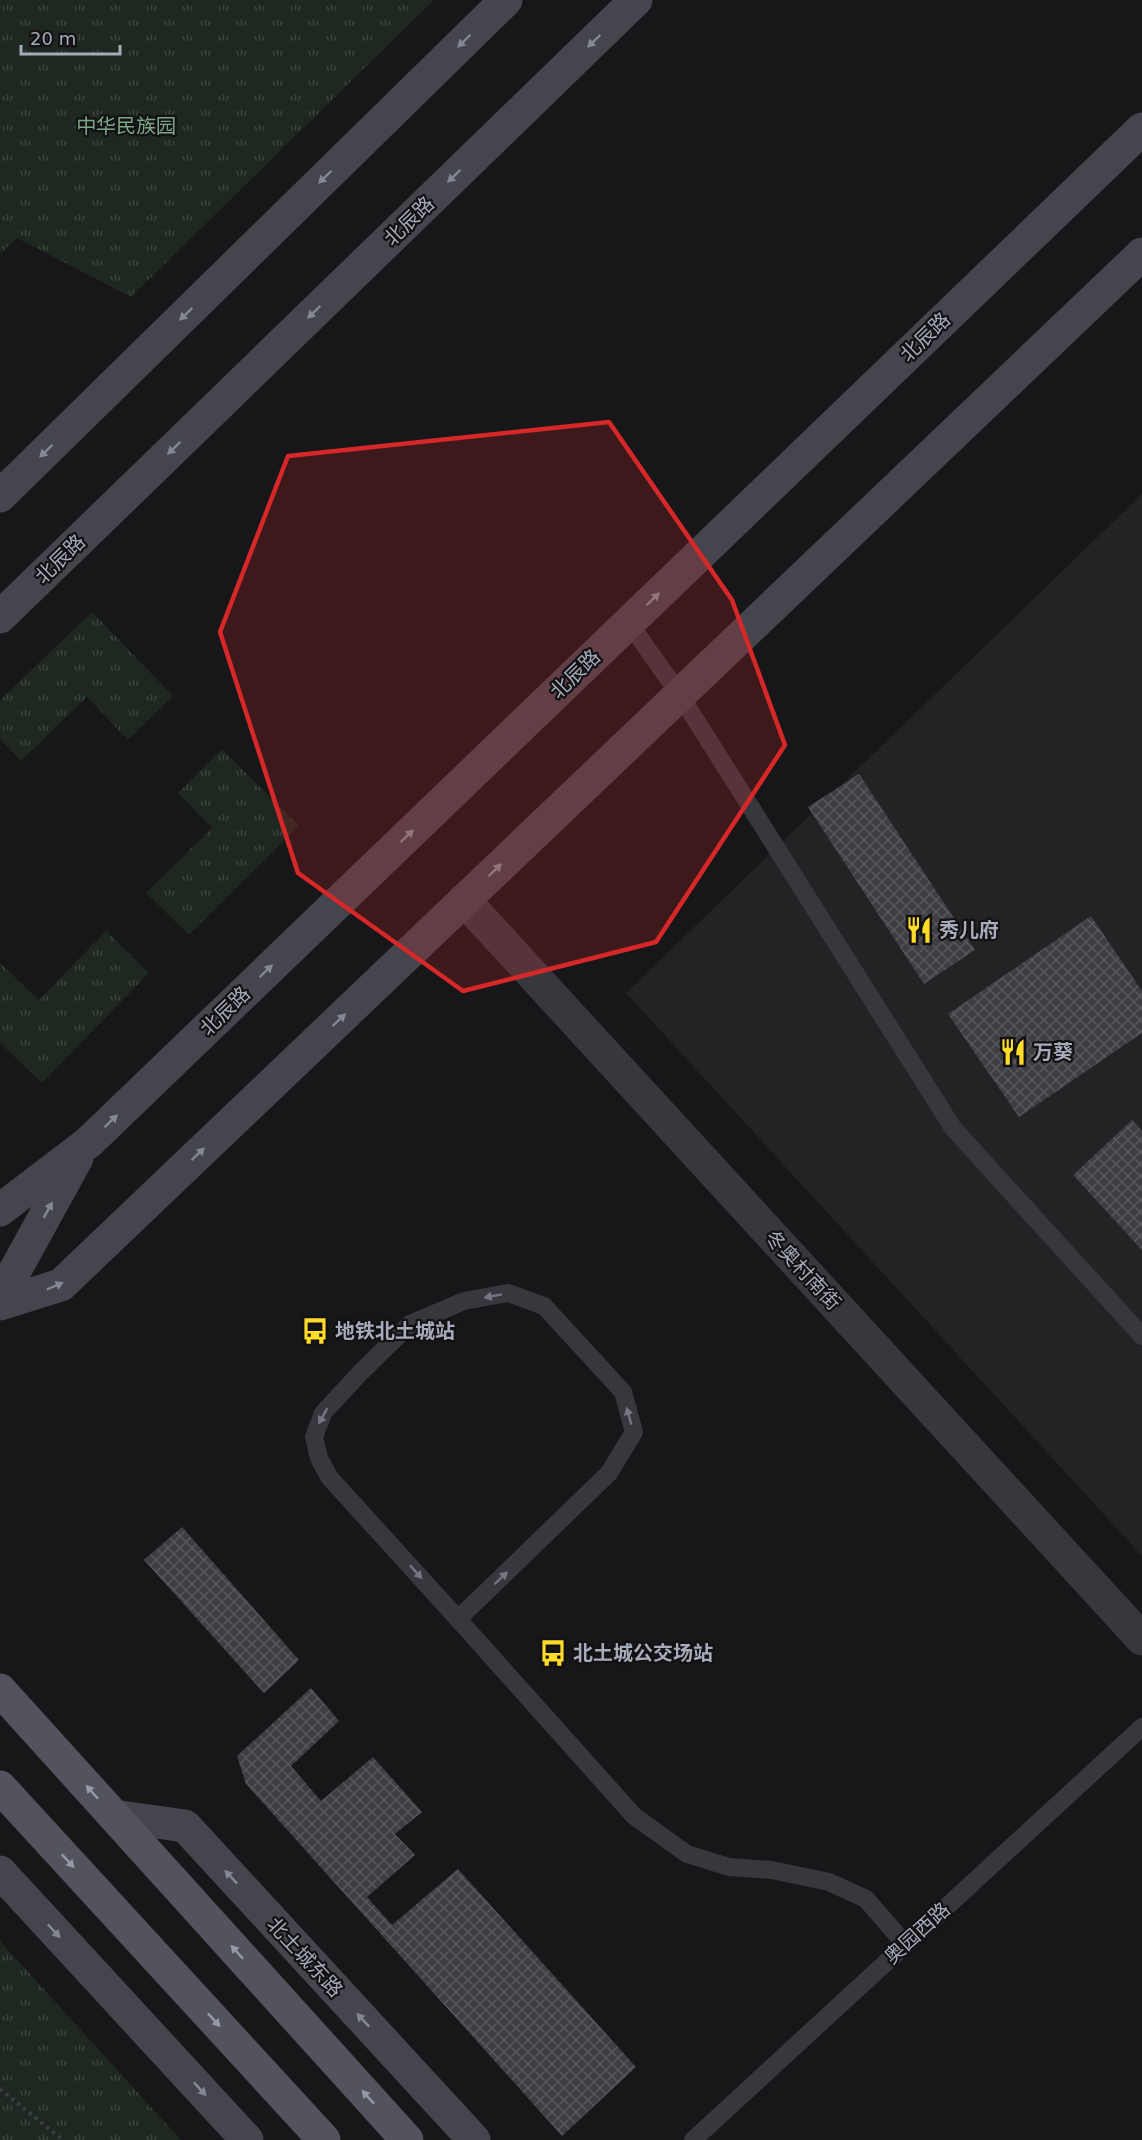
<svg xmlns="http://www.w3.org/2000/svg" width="1142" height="2140" font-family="'DejaVu Sans','Noto Sans SC',sans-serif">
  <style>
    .built { fill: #232225 }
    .grass { fill: url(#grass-tufts) }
    .building { fill: url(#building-cross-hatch) }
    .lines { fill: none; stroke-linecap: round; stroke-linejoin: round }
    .path { stroke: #3d3e45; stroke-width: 4; stroke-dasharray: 3 4.5; stroke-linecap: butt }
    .lane { stroke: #37373e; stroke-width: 18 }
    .street { stroke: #37373e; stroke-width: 33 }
    .secondary { stroke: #45454e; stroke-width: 33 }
    .primary { stroke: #53535d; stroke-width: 33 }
    .oneway { fill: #858794 }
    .oneway2 { fill: #757682 }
    .oneway3 { fill: #9699a7 }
    .marked { fill: #d62828; fill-opacity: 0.2; stroke: #d62828; stroke-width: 4.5; stroke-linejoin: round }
    .labels { text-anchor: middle; stroke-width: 4.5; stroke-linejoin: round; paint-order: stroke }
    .park-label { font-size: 20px; fill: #7da686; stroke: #121113 }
    .street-label { font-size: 20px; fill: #a7aab9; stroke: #121113 }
    .poi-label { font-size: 20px; font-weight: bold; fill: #a7aab9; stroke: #121113; text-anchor: start }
  </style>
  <defs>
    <pattern id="grass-tufts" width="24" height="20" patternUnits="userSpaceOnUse" patternTransform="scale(1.5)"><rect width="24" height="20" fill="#1e2720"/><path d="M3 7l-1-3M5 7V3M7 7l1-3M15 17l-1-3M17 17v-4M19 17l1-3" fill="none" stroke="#3c443e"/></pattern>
    <pattern id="building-cross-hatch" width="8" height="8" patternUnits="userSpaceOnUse" patternTransform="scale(1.5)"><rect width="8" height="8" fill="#3e3e43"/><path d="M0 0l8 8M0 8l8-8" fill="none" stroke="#57575c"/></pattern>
  </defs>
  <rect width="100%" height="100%" fill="#171618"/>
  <path class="built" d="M1142,494V1556L626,993Z"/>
  <path class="grass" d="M0,0H434L131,297L17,238L0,254Z
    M92,612L173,696L128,740L87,697L21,761L0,739V700Z
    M222,749L299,826L189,935L146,893L212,828L178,793Z
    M106,931L149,973L42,1083L0,1043V963L39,1000Z
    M0,1941L181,2140H0Z"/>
  <path class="building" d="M859,774L975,950L924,984L808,807Z
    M1091,916L1142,991V1033L1019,1117L948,1014Z
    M1132,1120L1142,1131V1250L1073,1175Z
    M182,1527L299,1660L264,1693L144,1560Z
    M311,1688L339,1721L291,1766L321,1801L373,1757L422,1812L395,1834L415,1855L367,1897L392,1925L458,1869L636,2067L562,2136L246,1784L237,1756Z"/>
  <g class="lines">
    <path class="path" d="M0,2089L63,2140"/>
    <path class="lane" d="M629,623L680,695L953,1128L1142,1336
      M458,1619L609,1473L634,1432L623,1392L544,1306L508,1293L464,1301L410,1324L361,1372L323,1413L314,1437L319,1458L329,1477L458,1619L634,1816L687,1854L729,1867L772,1870L829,1882L866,1899L905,1944
      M693,2140L1142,1727"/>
    <path class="street" d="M464,900L1142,1639"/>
    <path class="secondary" d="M0,496L506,0
      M0,617L636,0
      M0,1210L89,1142L1142,129
      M0,1298L77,1158
      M0,1304L61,1285L1142,254
      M114,1816L185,1826L474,2140
      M0,1872L247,2140"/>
    <path class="primary" d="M0,1690L407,2140
      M0,1787L324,2140"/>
  </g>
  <defs><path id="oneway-solid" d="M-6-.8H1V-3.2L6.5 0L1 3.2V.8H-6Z" transform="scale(1.5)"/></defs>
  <g class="oneway">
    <use href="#oneway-solid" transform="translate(464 41) rotate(136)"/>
    <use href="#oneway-solid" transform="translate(594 41) rotate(136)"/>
    <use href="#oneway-solid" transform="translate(454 176) rotate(136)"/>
    <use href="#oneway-solid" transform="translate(325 177) rotate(136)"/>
    <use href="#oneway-solid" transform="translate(314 312) rotate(136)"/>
    <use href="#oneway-solid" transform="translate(186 314) rotate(136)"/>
    <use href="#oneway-solid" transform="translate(174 448) rotate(136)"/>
    <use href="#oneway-solid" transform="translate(46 451) rotate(136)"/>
    <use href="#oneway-solid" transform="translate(653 599) rotate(-44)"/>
    <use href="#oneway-solid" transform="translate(407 836) rotate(-44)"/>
    <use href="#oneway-solid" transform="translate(495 870) rotate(-44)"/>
    <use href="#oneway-solid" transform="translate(266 971) rotate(-44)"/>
    <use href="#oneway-solid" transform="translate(339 1020) rotate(-44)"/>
    <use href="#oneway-solid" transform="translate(111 1121) rotate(-44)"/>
    <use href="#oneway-solid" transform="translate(198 1154) rotate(-44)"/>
    <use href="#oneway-solid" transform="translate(48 1210) rotate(-61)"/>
    <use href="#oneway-solid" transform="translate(55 1286) rotate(-23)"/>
    <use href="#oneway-solid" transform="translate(231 1877) rotate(-133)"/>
    <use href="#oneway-solid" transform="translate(54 1931) rotate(47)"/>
    <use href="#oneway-solid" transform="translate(363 2020) rotate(-133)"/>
    <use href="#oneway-solid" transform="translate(200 2089) rotate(47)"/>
  </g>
  <g class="oneway2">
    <use href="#oneway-solid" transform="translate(493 1296) rotate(170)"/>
    <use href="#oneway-solid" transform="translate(323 1416) rotate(119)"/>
    <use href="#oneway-solid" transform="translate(629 1416) rotate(-106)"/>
    <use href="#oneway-solid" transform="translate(416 1572) rotate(48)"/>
    <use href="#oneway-solid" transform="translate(501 1578) rotate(-44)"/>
  </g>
  <g class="oneway3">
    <use href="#oneway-solid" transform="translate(92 1792) rotate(-132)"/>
    <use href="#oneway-solid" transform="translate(68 1861) rotate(47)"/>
    <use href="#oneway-solid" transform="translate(237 1952) rotate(-132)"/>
    <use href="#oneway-solid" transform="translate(214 2020) rotate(47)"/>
    <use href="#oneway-solid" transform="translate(368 2097) rotate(-132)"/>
  </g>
  <path class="marked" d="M609,422L732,600L785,745L656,942L463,991L298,873L220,632L288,456Z"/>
  <defs>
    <symbol id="restaurant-bare" viewBox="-9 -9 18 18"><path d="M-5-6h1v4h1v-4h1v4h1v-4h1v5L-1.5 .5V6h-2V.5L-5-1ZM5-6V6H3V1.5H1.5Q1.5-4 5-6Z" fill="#ffdc28" stroke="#121113" stroke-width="2.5" paint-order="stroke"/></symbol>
    <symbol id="bus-bare" viewBox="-9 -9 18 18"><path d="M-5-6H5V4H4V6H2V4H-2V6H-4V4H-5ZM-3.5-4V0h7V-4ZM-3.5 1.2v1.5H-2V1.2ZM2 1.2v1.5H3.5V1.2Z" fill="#ffdc28" stroke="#121113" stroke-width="2.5" paint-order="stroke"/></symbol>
  </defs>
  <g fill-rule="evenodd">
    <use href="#restaurant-bare" x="900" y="911" width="38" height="38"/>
    <use href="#restaurant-bare" x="994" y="1033" width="38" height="38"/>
    <use href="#bus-bare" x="296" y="1312" width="38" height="38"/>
    <use href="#bus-bare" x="534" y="1634" width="38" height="38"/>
  </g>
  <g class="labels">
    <g class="park-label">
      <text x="126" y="133">中华民族园</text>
    </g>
    <g class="street-label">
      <text transform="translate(409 221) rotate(-44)" y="7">北辰路</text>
      <text transform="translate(925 337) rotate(-44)" y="7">北辰路</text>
      <text transform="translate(60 559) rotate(-44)" y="7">北辰路</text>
      <text transform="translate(575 674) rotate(-44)" y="7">北辰路</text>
      <text transform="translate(225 1011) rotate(-44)" y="7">北辰路</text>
      <text transform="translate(803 1270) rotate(47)" y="7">冬奥村南街</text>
      <text transform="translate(917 1933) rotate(-42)" y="7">奥园西路</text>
      <text transform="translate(305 1957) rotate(47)" y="7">北土城东路</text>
    </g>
    <g class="poi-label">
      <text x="939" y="937">秀儿府</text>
      <text x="1033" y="1059">万葵</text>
      <text x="335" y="1338">地铁北土城站</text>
      <text x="573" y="1660">北土城公交场站</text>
    </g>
  </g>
  <path d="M21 45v9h99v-9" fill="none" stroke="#a7aab9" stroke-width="3"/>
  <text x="30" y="45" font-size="18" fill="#a7aab9" stroke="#121113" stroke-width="4.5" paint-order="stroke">20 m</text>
</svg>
